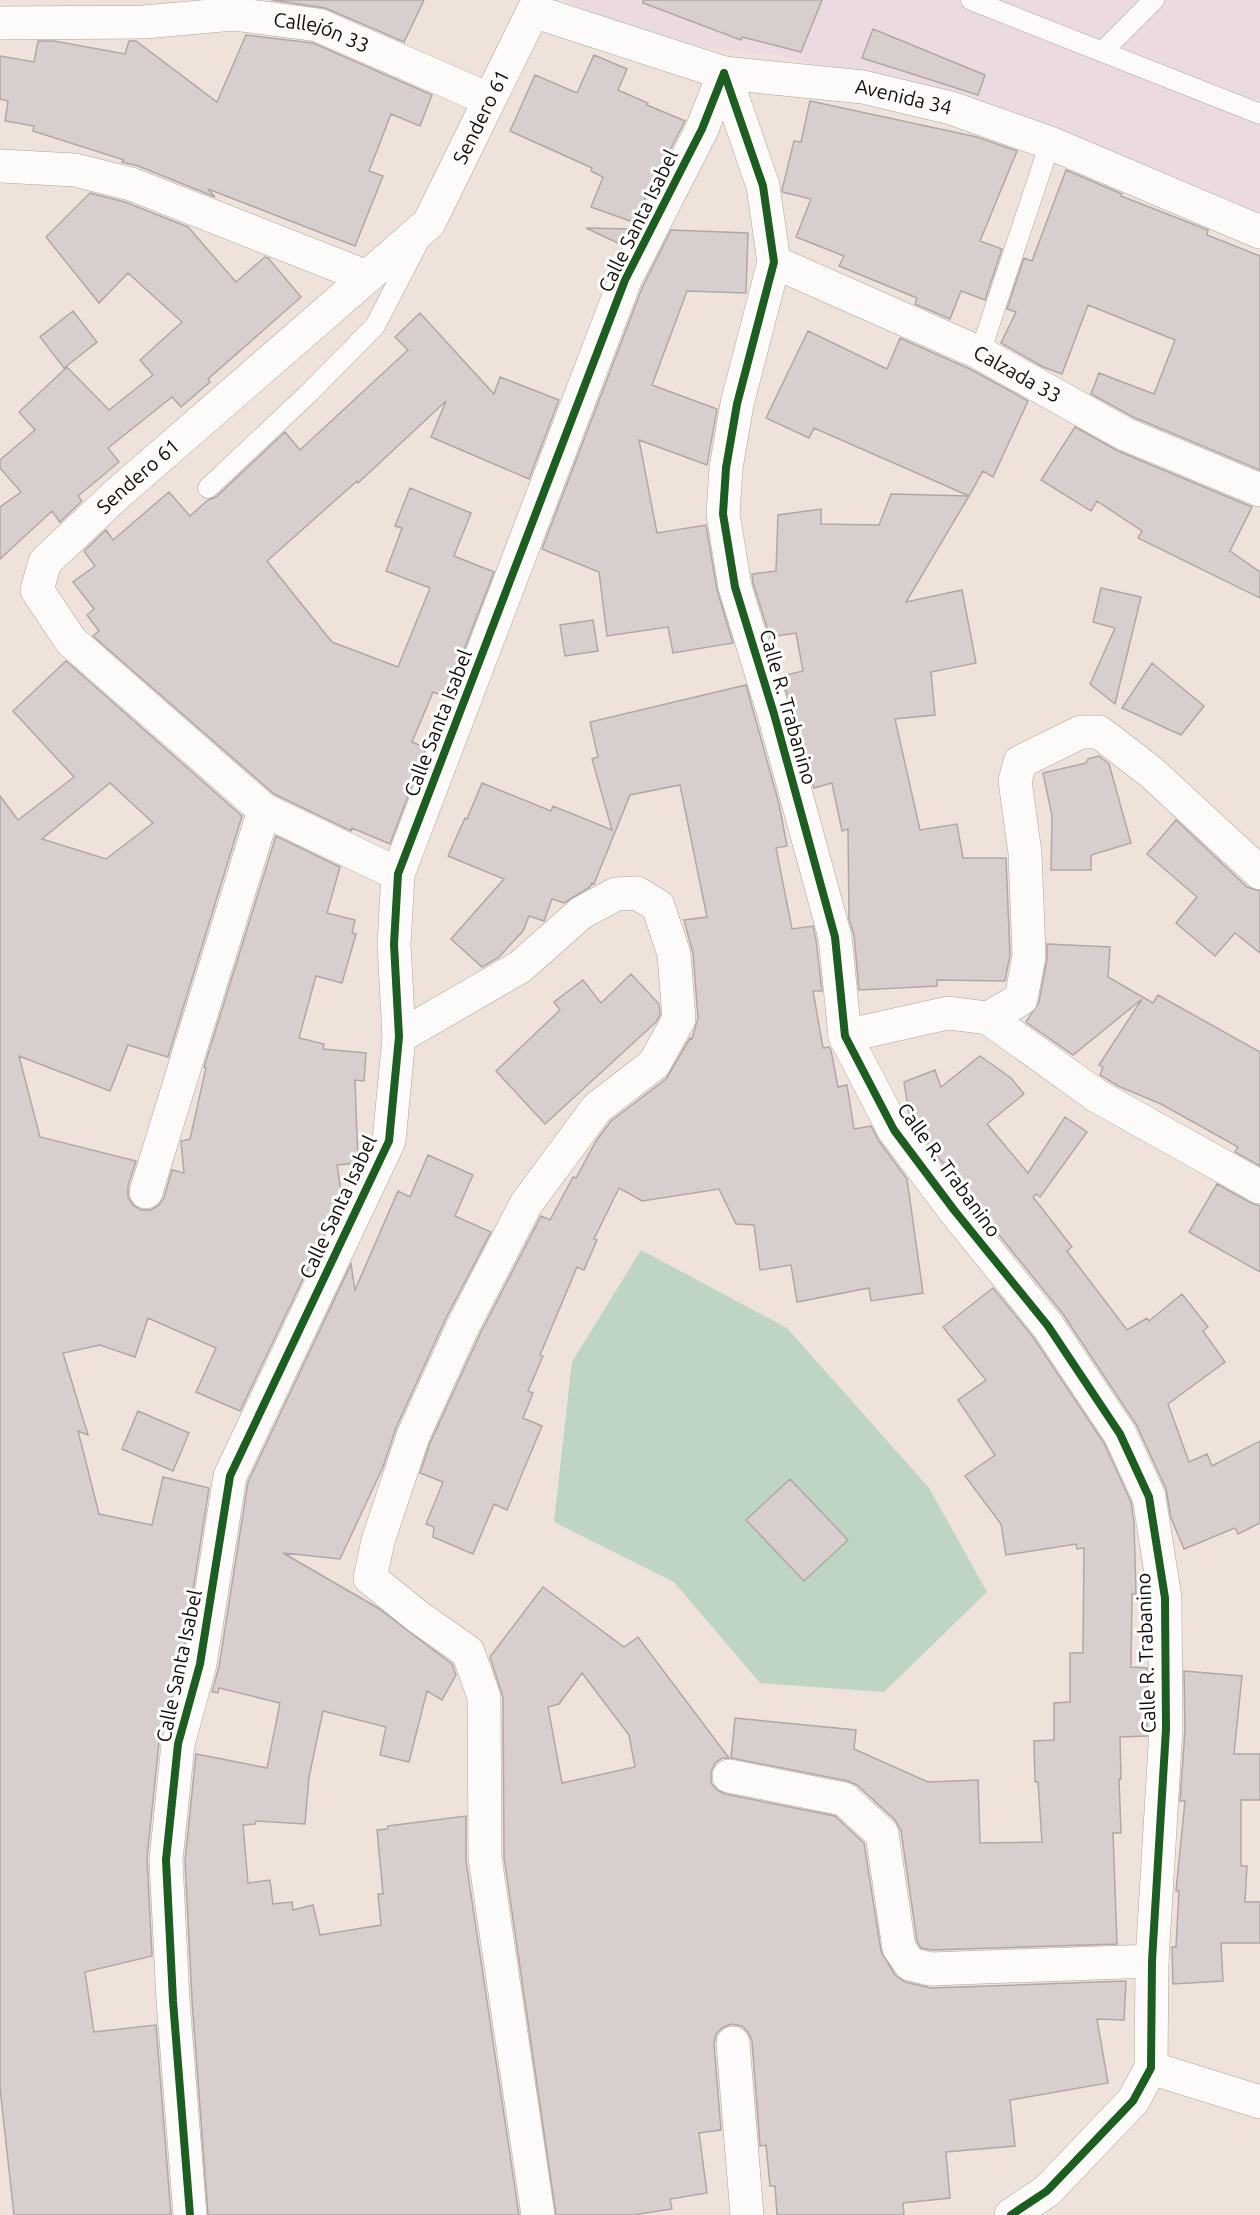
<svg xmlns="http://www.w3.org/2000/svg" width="1260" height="2215" font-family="Ubuntu,sans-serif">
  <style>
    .industrial { fill: #ebdae0 }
    .green { fill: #bdd5c2 }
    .building { fill: #d8cece; stroke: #b1a7a6; stroke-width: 1.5; fill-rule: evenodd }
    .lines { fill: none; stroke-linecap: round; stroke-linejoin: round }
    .service-casing { stroke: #aea49e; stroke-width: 21 }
    .minor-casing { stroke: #aea49e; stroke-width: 34 }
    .service { stroke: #fdfbf9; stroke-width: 20 }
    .minor { stroke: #fdfbf9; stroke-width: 33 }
    .cycleway-casing { stroke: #fff; stroke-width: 11 }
    .cycleway { stroke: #1b5e20; stroke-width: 8 }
    .labels { text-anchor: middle; stroke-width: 6; stroke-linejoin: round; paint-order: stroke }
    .street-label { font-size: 20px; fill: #130c07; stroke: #fff }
  </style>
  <rect width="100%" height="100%" fill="#efe2da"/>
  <path class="industrial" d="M562,0H1260V219L973,104L781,56L658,42Z"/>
  <path class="green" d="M641,1250L787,1328L929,1488L987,1592L884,1692L760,1683L674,1582L554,1522L572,1362Z"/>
  <path class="building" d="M271,0H424L404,42L325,8Z
    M643,0H822L801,52L742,37L741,40L643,3Z
    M873,29L985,75L978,95L862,58Z
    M246,35L313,43L432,95L420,126L391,114L369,171L383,176L355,246L208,189L215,197L138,166L122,162L124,160L33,131L34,126L5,121L8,101L0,99V56L34,62L38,41H54L125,54L129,41H136L217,102Z
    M594,55L627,69L618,90L648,103L647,105L685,121L633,222L591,207L603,177L591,171L592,168L510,131L535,75L577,93Z
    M810,101L977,137L1017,151L980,241L1002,249L985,300L961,291L950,319L915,304L917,298L839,266L844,256L796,237L811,199L783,192L782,190L794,141L801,142Z
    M1066,170L1122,194L1121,196L1208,230L1207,235L1260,256V470L1133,417L1091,394L1099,373L1154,394L1175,340L1088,305L1062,374L1043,367L1001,343L1016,312L1007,309L1024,258L1032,261Z
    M90,193L125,202L188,227L236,282L265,257L268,258L301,297L208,379L210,382L181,407L172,397L108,448L119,462L78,496L82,501L60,522L52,511L0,559V507L21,492L0,468V460L35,430L19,412L67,367L109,410L153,375L140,360L182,322L128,273L99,303L46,237Z
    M586,228L630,229L622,245Z
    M671,230L748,233L746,293L687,291L652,385L717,409L707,465L639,440L657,533L706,525L717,590L733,643L673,653L668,627L607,636L599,572L542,549L642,288Z
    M73,311L97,342L64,368L40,337Z
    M420,313L494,394L500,377L559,400L529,479L431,437L446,401L358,483L357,481L267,561L332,642L398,667L430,588L386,571L402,528L395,526L410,488L471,513L454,556L494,572L446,697L433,692L412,742L426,748L390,844L352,828L351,831L274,794L93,636L99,631L87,615L94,609L73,582L95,566L84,551L106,530L113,540L169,492L190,516L208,500L216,497L285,432L300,450L408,350L395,337Z
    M808,331L887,369L900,338L972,370L1028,401L993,477L983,471L969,496L814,428L809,438L766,418Z
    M1075,427L1118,451L1252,507L1230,551L1260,572V598L1138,538L1142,531L1097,501L1091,511L1041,480Z
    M891,494L969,496L906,602L962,590L976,663L931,672L935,715L895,719L920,830L957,824L963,858H1006L1010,955L1005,981L937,980V986L859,990L854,935L849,919L848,829L842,831L832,783L814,788L782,676L803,671L796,633L770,637L753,583L752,574L776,571L778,515L821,509V524L879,525Z
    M1101,588L1141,597L1115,704L1090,684L1115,628L1093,622Z
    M593,620L598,651L565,656L560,625Z
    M66,661L242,816L168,1057L128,1045L110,1091L19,1056L40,1137L136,1161L128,1186V1197L133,1205L141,1210H151L159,1205L164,1198L172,1170L184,1173L181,1141L190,1139L206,1068L204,1067L276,836L340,867L327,913L355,920L352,933L356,934L342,983L316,976L299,1038L324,1044L323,1049L366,1053L364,1081L355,1080L358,1163L337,1165L342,1197L240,1411L196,1392L216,1348L148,1318L135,1357L100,1345L63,1353L88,1435L78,1431L99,1514L152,1525L163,1477L209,1488L182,1660L159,1742L147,1858L152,1956L85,1972L94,2032L156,2025L171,2215H14L0,2088V796L18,820L74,777L13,711ZM110,783L153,823L106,859L42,839Z
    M1152,663L1204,706L1181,735L1122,708Z
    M746,685L779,804L787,846L776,848L792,929L813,926L816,940L822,991H813L823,1048L829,1047L831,1050L838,1087L847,1085L854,1129L871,1126L879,1141L907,1179L923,1293L871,1301L869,1288L797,1302L791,1265L760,1270L754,1225L736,1224L719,1189L642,1201L619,1188L594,1239L597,1240L584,1270L577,1267L540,1355L543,1356L528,1391L533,1393L523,1418L542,1426L507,1510L494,1504L473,1554L433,1537L434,1527L426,1524L443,1482L420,1473L430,1443L480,1334L541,1216L550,1220L573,1177L576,1178L596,1141L611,1121L666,1079L690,1038L692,1039L698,1018L693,953L684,920L707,917L680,785L630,795L594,884L592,883L590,887L564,903L552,899L544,921L529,916L523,931L498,958L482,967L451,939L504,879L448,856L465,818L467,819L482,783L551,811L553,806L612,830L592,759L598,757L590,722Z
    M1099,756L1109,764L1131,843L1091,855V870H1051L1052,816L1043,773L1086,763L1088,759Z
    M1176,820L1247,887L1260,891V953L1235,933L1215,956L1176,923L1197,897L1147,854Z
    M1047,944L1110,947L1108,977L1153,1003L1158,995L1260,1052V1166L1235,1152L1238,1147L1161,1104L1118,1086L1100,1075L1103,1067L1099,1065L1142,999L1073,1055L1026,1022L1039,1002L1047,959Z
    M631,974L659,1004L660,1015L656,1022L545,1124L496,1071L560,1010L554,1002L583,980L601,1003Z
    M980,1056L1011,1078L1024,1094L987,1124L1028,1173L1065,1117L1087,1132L1040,1197L1036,1194L1033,1197L1072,1247L1067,1251L1127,1330L1147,1318L1149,1321L1182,1294L1208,1327L1203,1331L1225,1362L1168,1404L1189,1462L1207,1454L1212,1466L1260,1441V1523L1238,1534L1235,1528L1184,1549L1171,1518L1166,1489L1136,1424L1063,1314L969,1198L910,1120L904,1082L935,1070L941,1087Z
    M428,1155L473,1175L455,1216L491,1232L446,1318L396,1428L383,1467L340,1559L283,1553L378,1608L452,1664L456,1675L442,1700L427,1691L409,1762L380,1755L386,1727L323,1711L309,1777L305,1824L256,1821L255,1824L243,1825L248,1883L270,1880L273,1904L292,1902L293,1910L313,1905L320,1935L381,1925L378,1894H383L377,1830L387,1829L388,1826L466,1816V1861L519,2215H208L192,2000L185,1861L196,1754L267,1768L280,1703L219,1688L218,1693L212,1692L219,1667L248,1482L351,1264L355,1290L398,1191L410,1197Z
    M1217,1184L1251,1203L1260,1206V1272L1189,1232Z
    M993,1288L1033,1337L1104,1443L1131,1502L1134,1523L1136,1594H1132L1131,1667L1147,1668V1736L1120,1737L1121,1779H1119L1121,1833H1113L1117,1944L932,1950L921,1948L917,1941L901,1831L895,1820L857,1785L848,1781L731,1758L735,1718L856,1730L854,1749L928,1782L978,1780L980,1843L1042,1842L1038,1782H1035L1034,1741L1054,1740V1703L1070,1702V1653H1083L1084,1548L1077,1549L1076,1544L1006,1555L1001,1524L965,1476L995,1455L958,1400L986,1380L943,1327Z
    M138,1411L189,1433L173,1471L122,1449Z
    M790,1479L848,1540L804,1581L746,1520Z
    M543,1587L624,1647L638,1637L729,1758H722L715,1763L711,1772V1783L717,1790L725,1794L835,1816L864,1843L881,1951L895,1975L905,1982L931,1988L1126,1981L1124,2020L1097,2019L1108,2083L1010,2100L1015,2146L946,2152L950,2198L903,2203L904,2215H777L775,2186H770L766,2145L760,2146L752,2041L748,2032L742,2026L731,2024L722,2028L716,2034L714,2044L721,2130L699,2133L707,2193L670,2199L672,2209L633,2215H556L504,1857L503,1697L490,1657ZM582,1673L629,1735L635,1767L562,1783L548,1707L559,1704Z
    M1184,1671L1242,1676L1234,1754H1260V1800H1241V1866H1247L1245,1902H1260V1943H1221L1223,1981L1173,1984L1172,1947H1176L1179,1891H1176L1185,1801H1180L1185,1730Z"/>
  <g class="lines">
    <defs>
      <path id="service" d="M971,0L1260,114
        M1102,52L1154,0
        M980,353L1050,143
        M208,488L309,393L375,326L419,241"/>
      <g id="minor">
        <path id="s1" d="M0,23L144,22L233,14L318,25L488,99"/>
        <path d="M724,73L763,186L774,262L737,404L726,468L723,514L735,587L774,714L835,937L845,1036L894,1130L954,1210L1048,1326L1120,1434L1149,1497L1165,1598L1166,1729L1152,1961L1151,2068L1133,2101L1047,2191L1011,2215"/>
        <path d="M0,166L75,170L131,184L367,277"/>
        <path id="s2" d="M774,262L980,353L1125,434L1260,490"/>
        <path id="s3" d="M398,874L264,810L71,641L37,590L45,562L116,495L429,223L533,11L724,73L863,87L951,108L1050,143L1260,232"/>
        <path d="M988,1018L1021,999L1029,956L1025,853L1015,781L1020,762L1081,732H1099L1151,772L1260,873"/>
        <path d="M845,1036L948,1013L988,1018L1097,1096L1260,1187"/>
        <path d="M399,1037L520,967L581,913L616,894L637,893L658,906L674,954L679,1019L654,1064L597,1108L526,1204L463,1326L413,1436L378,1541L370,1578L417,1616L468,1652L484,1697L485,1858L538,2215"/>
        <path d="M146,1192L264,810"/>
        <path d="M729,1776L844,1799L882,1834L899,1948L910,1964L930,1969L1152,1961"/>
        <path d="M733,2043L747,2215"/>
        <path d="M1151,2068L1260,2102"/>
        <path d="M190,2215L173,2001L166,1860L178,1744L200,1664L230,1476L389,1141L399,1037L394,944L398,874L625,280L702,129L724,73"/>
      </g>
    </defs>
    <use href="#service" class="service-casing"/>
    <use href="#minor" class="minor-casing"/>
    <use href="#service" class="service"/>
    <use href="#minor" class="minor"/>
    <defs>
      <path id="cycleway" d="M724,73L763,186L774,262L737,404L726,468L723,514L735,587L774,714L835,937L845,1036L894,1130L954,1210L1048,1326L1120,1434L1149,1497L1165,1598L1166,1729L1152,1961L1151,2068L1133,2101L1047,2191L1011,2215
        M190,2215L173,2001L166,1860L178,1744L200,1664L230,1476L389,1141L399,1037L394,944L398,874L625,280L702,129L724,73"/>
    </defs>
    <use href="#cycleway" class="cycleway-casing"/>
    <use href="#cycleway" class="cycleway"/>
  </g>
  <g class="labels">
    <g class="street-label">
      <text dy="7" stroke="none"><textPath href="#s1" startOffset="324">Callejón 33</textPath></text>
      <text dy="7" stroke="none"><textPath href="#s3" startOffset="1626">Avenida 34</textPath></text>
      <text dy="7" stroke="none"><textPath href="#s3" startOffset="1126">Sendero 61</textPath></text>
      <text transform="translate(638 221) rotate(-64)" y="7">Calle Santa Isabel</text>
      <text dy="7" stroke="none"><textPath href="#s2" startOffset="268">Calzada 33</textPath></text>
      <text dy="7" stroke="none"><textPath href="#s3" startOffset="622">Sendero 61</textPath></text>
      <text transform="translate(788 707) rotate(74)" y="7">Calle R. Trabanino</text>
      <text transform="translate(438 723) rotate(-69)" y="7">Calle Santa Isabel</text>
      <text transform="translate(949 1170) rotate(54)" y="7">Calle R. Trabanino</text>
      <text transform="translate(338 1207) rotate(-65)" y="7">Calle Santa Isabel</text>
      <text transform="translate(1146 1653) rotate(-92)" y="7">Calle R. Trabanino</text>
      <text transform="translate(179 1666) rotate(-78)" y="7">Calle Santa Isabel</text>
    </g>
  </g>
</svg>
